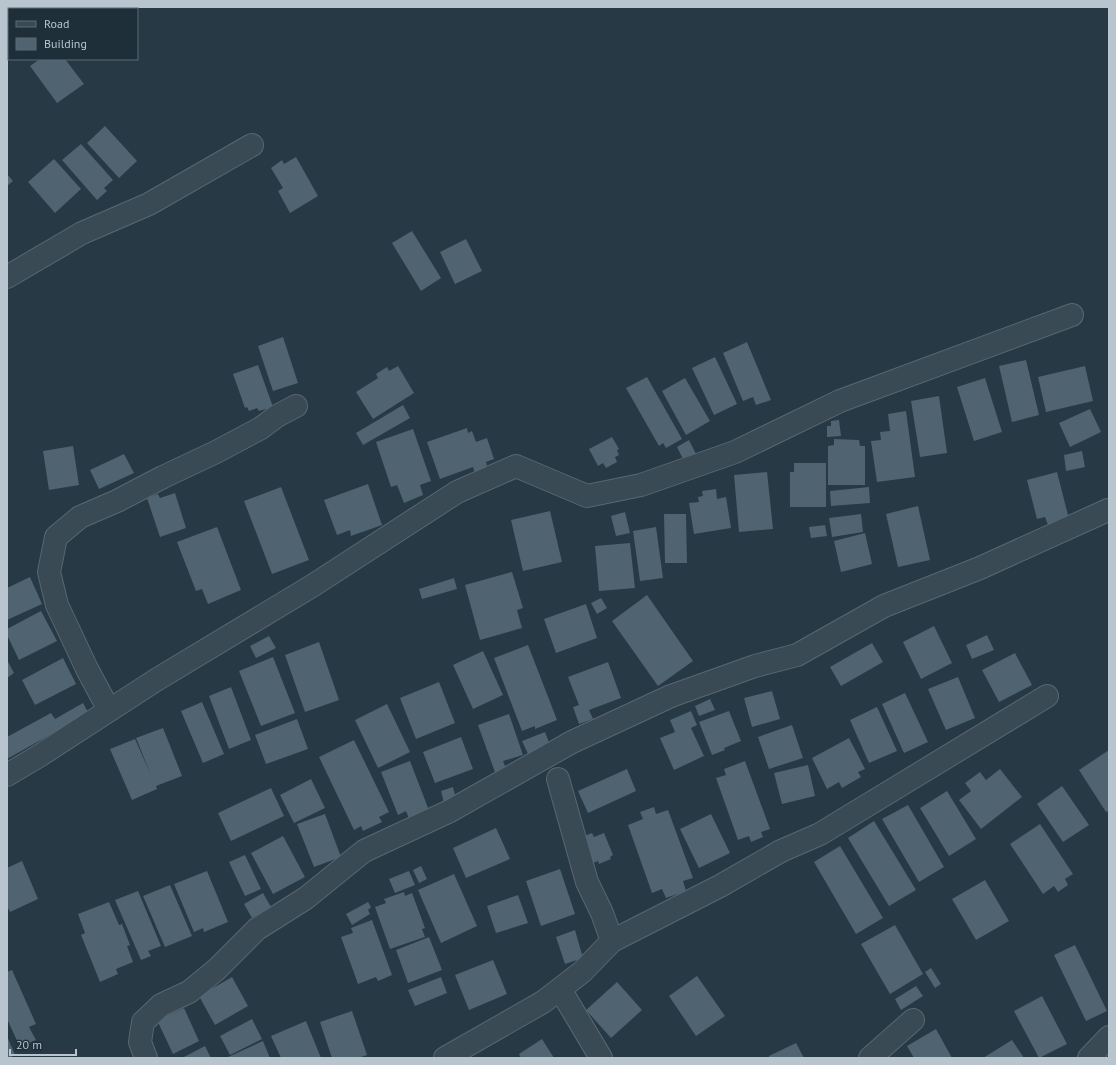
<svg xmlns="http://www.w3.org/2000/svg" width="1116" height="1065" font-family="'PT Sans',sans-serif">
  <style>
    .building { fill: #4f6370 }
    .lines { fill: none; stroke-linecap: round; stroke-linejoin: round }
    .minor-casing { stroke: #596772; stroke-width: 24 }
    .minor { stroke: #3a4a54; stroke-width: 22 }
  </style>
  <rect width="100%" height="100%" fill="#263945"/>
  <path class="building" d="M40,59H65L84,84L57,103L30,66Z
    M105,126L137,161L119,178L87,143Z
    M81,144L113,180L104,188L107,191L97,200L62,160Z
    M296,157L318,196L290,213L278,191L283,188L271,168L282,160L284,164Z
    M54,159L81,189L55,213L28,182Z
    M7,174L13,181L7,186Z
    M412,231L441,278L421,291L392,243Z
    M466,239L482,271L455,284L440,252Z
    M283,337L298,383L273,391L258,346Z
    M747,342L771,400L756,405L753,397L743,401L723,353Z
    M715,357L737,404L714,415L692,368Z
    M1026,360L1039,415L1012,422L999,366Z
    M258,365L273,407L259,411L257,408L249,411L247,407L245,408L233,374Z
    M398,366L414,393L373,419L356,392L378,378L376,374L387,367L389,371Z
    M1085,366L1093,401L1046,412L1038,377Z
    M647,377L682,439L666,448L663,443L659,446L626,388Z
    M685,378L710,421L686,435L662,391Z
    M985,378L1002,432L974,441L957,387Z
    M939,396L947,453L920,457L911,401Z
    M403,405L410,418L363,445L356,433Z
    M1090,409L1101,432L1070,447L1059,423Z
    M906,411L915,477L877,482L871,441L881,440L880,432L890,431L888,414Z
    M839,420L841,436L827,437V426H831V421Z
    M467,428L468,433L472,431L476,442L487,438L494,459L486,462L488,469L475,473L473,467L440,479L427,442Z
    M413,429L431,481L420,485L423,495L404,503L397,485L391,487L376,442Z
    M612,437L619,449L617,450L619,455L615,457L617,462L606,468L603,463L598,466L589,449Z
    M834,439L859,440L860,446H865V485H828V446L834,445Z
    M689,440L696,454L684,461L677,447Z
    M73,446L79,485L49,490L43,451Z
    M1082,451L1085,467L1066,471L1064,455Z
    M124,454L134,473L99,489L90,470Z
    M794,463H826V507H790V472H794Z
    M767,472L773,529L739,532L734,475Z
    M1057,472L1069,519L1048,525L1045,517L1037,519L1027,480Z
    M368,484L382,525L351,536L350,530L337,535L324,500Z
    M281,487L309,560L272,574L244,501Z
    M869,487L870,503L831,506L830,491Z
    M716,489L717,499L726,497L731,528L694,534L689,503L699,502L698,497L703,496L702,491Z
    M175,493L186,528L160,537L147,498L158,494L160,498Z
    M918,506L930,560L898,567L886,514Z
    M550,511L562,562L523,571L511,520Z
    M625,512L630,533L616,536L611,516Z
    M664,514H686L687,563H665Z
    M861,514L863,532L832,537L829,518Z
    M825,525L827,536L811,538L809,527Z
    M217,527L241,590L208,604L202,589L196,591L177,542Z
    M656,527L663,578L640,581L633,531Z
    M865,533L872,564L841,572L834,541Z
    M630,543L635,588L599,591L595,546Z
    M512,572L523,608L517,610L522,628L480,640L465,585Z
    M30,577L42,604L7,620V588Z
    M454,578L457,589L422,599L419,589Z
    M647,595L693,661L658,686L612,621Z
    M601,598L607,608L597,614L591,603Z
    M586,604L597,638L556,653L544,619Z
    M41,611L57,641L19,660L7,635V629Z
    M934,626L952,663L921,679L903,642Z
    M987,635L994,650L972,659L966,645Z
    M269,636L276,648L256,658L250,646Z
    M319,642L339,700L305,712L285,655Z
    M872,643L883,662L841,686L830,667Z
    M528,645L557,720L535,729V726L522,731L494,658Z
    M483,651L503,695L473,709L453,665Z
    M1015,653L1032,685L999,702L982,670Z
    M273,657L295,713L261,726L239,671Z
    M63,658L76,684L35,705L22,680Z
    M7,660L14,673L7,678Z
    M608,662L621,698L589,710L593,719L579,724L573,707L579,705L568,677Z
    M958,677L975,718L946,730L928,689Z
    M439,682L455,723L416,739L400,698Z
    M231,687L251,740L229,749L209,696Z
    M772,691L780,719L752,727L744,698Z
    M905,693L928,742L904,753L882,704Z
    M710,699L715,710L699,716L695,706Z
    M202,702L224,754L203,763L181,711Z
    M83,703L91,718L59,735L57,731L7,759V737L51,713L55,719Z
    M387,704L410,752L378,768L355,720Z
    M877,707L897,751L869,763L850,720Z
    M691,711L697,725L691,728L704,756L674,770L660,738L675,732L670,720Z
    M729,711L741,741L724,748L725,750L712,755L699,722Z
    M509,714L523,755L503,761L507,771L496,775L478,725Z
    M297,719L308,749L266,764L255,735Z
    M792,725L803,758L769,769L758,737Z
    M163,728L182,776L156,786L157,789L132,800L110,749L135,739L151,775L136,738Z
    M545,732L550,745L528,754L522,741Z
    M461,737L473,769L435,783L423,752Z
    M849,738L865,769L858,772L861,777L842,788L839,782L827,789L812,758Z
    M354,740L389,812L379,817L382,822L363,831L361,826L354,830L319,757Z
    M1109,750V811L1106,812L1079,770Z
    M410,761L430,813L410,821L406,811L398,815L381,772Z
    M745,761L770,829L761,832L763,837L751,842L749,836L738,840L716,778L726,775L724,769Z
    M808,765L815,796L782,804L774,773Z
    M627,769L636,791L588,813L578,791Z
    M1000,769L1022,797L981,829L959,800L971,791L965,783L980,772L986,780Z
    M311,779L325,808L294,823L280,795Z
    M1062,786L1089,825L1063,842L1037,804Z
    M453,787L456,799L444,803L441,791Z
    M271,788L284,816L231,841L218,813Z
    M947,791L976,839L949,856L920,808Z
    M908,805L944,867L919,882L882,819Z
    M654,807L656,814L668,810L693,878L683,881L686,891L666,898L662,889L652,893L628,825L643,819L640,812Z
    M325,814L341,857L314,867L297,824Z
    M711,814L730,853L699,868L680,829Z
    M874,821L916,890L889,906L848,838Z
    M1040,824L1073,874L1065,879L1068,885L1058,892L1054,886L1043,894L1010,844Z
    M496,828L510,859L466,878L453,848Z
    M592,833L594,837L604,833L613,855L610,857L611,859L599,864L598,861L593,863L582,837Z
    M283,836L305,877L273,894L251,853Z
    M840,846L883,918L856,934L814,862Z
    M245,855L261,889L245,896L229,862Z
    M22,861L38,899L10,912L7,906V868Z
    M421,866L427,879L419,883L413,870Z
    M560,869L575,914L541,926L526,881Z
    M207,871L228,922L204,932L203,928L194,932L174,884Z
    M409,871L415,885L395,893L389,879Z
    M454,874L477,926L441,943L418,890Z
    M985,880L1009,921L976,940L952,899Z
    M170,885L192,936L165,947L143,896Z
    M138,891L161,946L148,951L151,956L141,960L115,900Z
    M404,892L405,896L412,893L425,928L422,929L425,937L390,949L375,907L386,903L384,899Z
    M263,893L271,907L252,918L244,904Z
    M518,895L528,923L496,933L487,906Z
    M109,902L119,925L122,924L130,945L127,946L133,962L116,969L118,974L100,982L81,935L85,933L78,914Z
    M368,902L371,907L368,910L370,914L352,925L346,914Z
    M372,920L392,975L378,981L376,977L358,984L341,937L353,933L351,928Z
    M895,925L923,974L890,994L861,944Z
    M575,930L583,958L565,964L556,937Z
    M429,937L442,970L408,983L396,950Z
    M1075,945L1107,1011L1086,1021L1054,955Z
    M493,960L507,994L469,1010L455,975Z
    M931,968L941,984L935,988L925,972Z
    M12,970L36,1024L29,1027L36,1040L20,1047L7,1019V972Z
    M697,976L725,1016L696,1036L669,996Z
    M232,977L248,1006L215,1025L199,996Z
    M441,977L447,993L415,1006L408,990Z
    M617,982L642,1010L611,1038L586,1010Z
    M916,986L923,996L901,1010L895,999Z
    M1042,996L1067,1044L1039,1058L1014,1011Z
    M184,1008L199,1041L173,1054L157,1020Z
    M352,1011L367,1055L358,1058H332L320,1022Z
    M252,1019L262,1039L230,1055L220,1036Z
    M306,1021L321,1058H281L271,1036Z
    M936,1029L952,1058H914L907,1046Z
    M7,1036L15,1055L9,1058H7Z
    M542,1039L554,1058H521L519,1054Z
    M1012,1040L1024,1058H983Z
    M263,1041L270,1058H229L228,1057Z
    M796,1043L804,1058H769V1056Z
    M205,1046L211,1058H182Z"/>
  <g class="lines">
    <defs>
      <path id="minor" d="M7,277L82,233L149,204L252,145
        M109,710L87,669L57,605L49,572L56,537L80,517L117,501L163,477L216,452L261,428L277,416L296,406
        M7,775L39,756L156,680L312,586L457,492L516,466L587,496L641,485L735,452L840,401L1072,315
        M558,779L587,882L602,913L612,941
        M560,989L601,1058
        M146,1058L140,1042L143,1022L161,1005L189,992L217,969L257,929L306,898L364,851L450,811L572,742L671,696L755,666L797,655L884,606L980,568L1108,510
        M445,1058L543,1002L582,972L612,941L720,886L781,851L820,834L1047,696
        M870,1058L913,1020
        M1089,1058L1109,1037"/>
    </defs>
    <use href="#minor" class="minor-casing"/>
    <use href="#minor" class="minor"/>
  </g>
  <rect width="1116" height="1065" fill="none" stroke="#b8c4ce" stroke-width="16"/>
  <rect x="8" y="8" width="130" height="52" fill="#1f2f3a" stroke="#5c6b75"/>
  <rect x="16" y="21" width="20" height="6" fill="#3a4a54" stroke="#5c6b75"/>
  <text x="44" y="28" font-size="12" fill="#b8c4ce">Road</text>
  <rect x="16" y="38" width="20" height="12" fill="#4f6370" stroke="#5c6b75"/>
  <text x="44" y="48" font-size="12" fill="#b8c4ce">Building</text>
  <path d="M10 1049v6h66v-6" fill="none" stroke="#b8c4ce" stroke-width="2"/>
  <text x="16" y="1049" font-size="12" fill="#b8c4ce" stroke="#1f2f3a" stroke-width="3" paint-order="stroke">20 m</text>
</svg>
